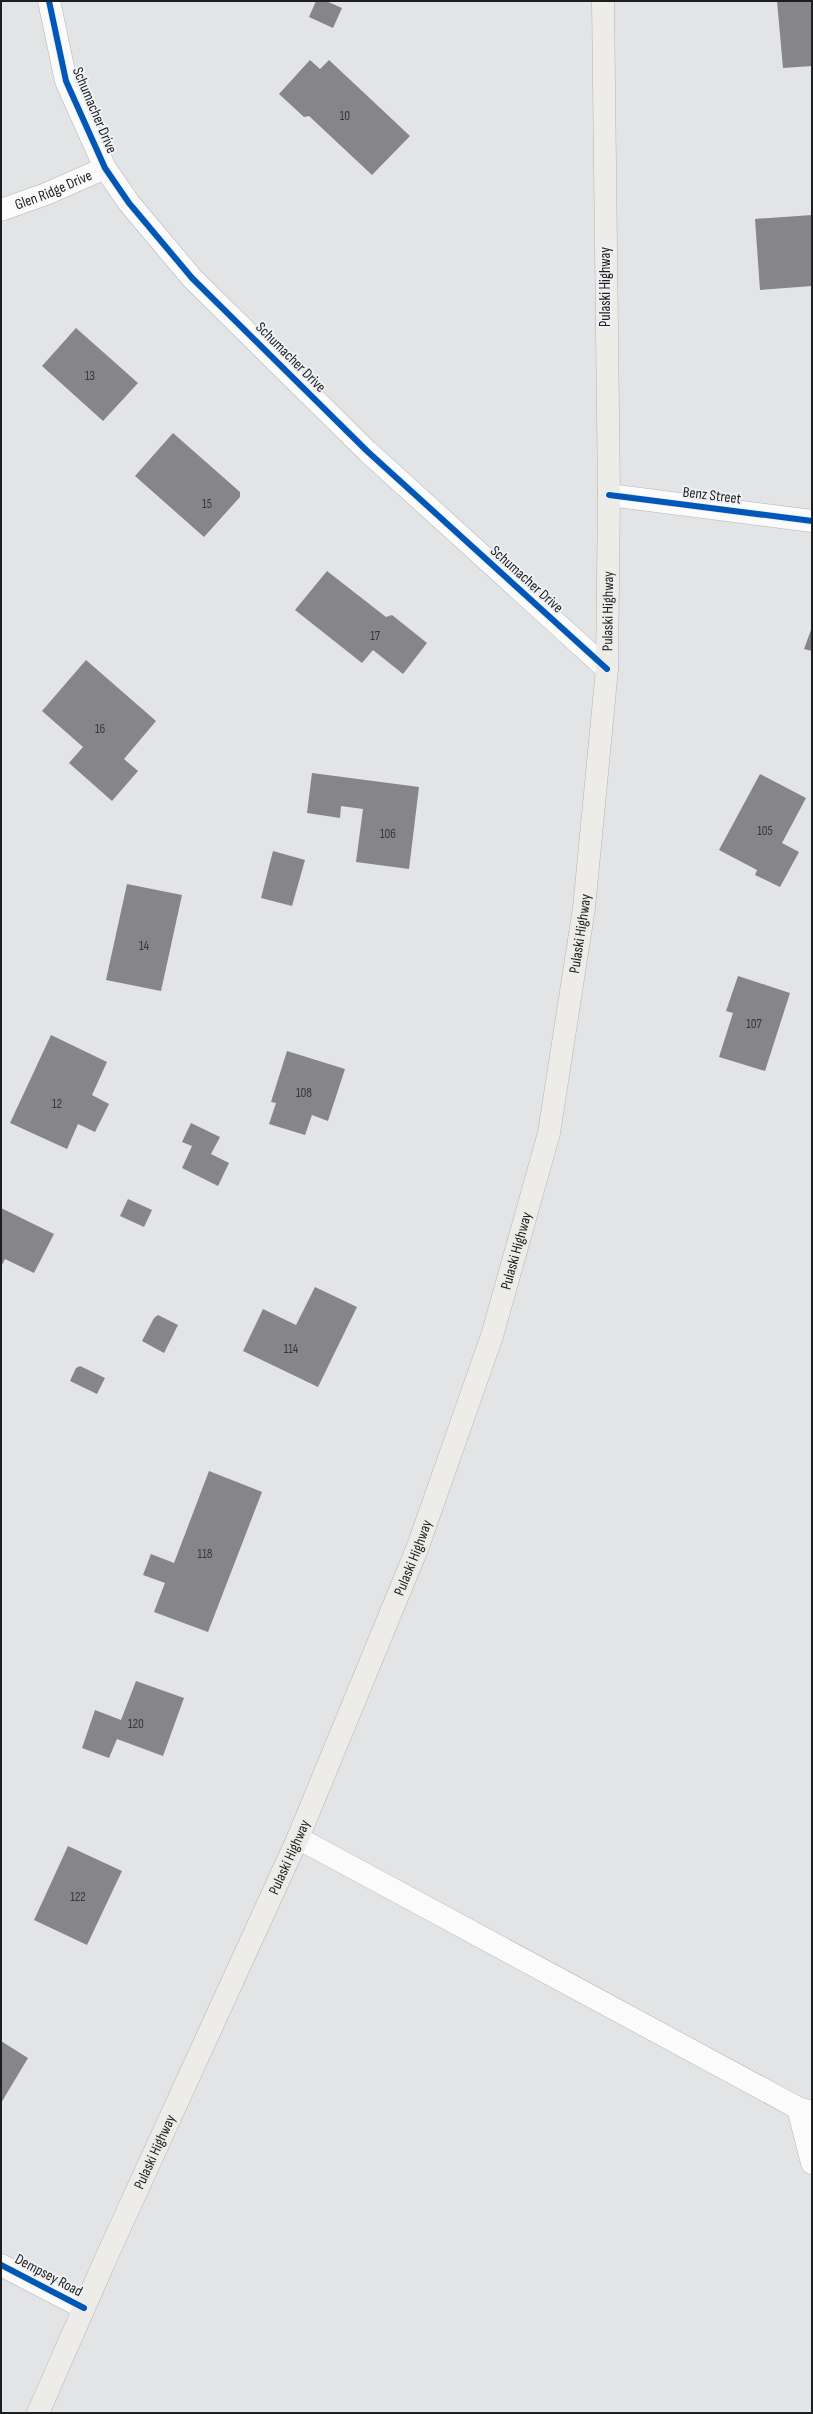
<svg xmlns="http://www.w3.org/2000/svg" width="813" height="2414" font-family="'Sofia Sans Condensed',sans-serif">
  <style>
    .building { fill: #868688 }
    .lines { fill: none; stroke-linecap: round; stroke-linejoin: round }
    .service-casing { stroke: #b3b4b5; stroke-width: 23 }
    .minor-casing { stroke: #b3b4b5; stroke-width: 23 }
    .tertiary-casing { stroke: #b3b4b5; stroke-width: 23 }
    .secondary-casing { stroke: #b3b4b5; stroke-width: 23 }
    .service { stroke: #fbfbfb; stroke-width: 22 }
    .minor { stroke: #fbfbfb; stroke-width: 22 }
    .tertiary { stroke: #fbfbfb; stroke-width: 22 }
    .secondary { stroke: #edece8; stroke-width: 22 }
    .cycleway-casing { stroke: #eff1f4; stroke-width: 8 }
    .cycleway { stroke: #0057b8; stroke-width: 6 }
    .labels { text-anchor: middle; stroke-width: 4; stroke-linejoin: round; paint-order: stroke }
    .number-label { font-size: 13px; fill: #373839 }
    .street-label { font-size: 15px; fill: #1d1e1f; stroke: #eff1f4 }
  </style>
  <rect width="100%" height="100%" fill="#e3e4e5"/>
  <path class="building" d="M316,1H326L342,8L333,28L309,17Z
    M777,1H812V66L783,68Z
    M310,60L320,69L329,60L410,136L372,175L309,116L304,117L279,94Z
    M812,215V286L760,290L755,219Z
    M76,328L138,383L103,421L42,366Z
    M173,433L240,492V497L204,537L135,476Z
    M327,571L386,617L392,615L427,643L403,674L373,650L362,663L295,610Z
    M812,627V651L804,649Z
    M86,660L156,721L124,759L138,771L112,801L69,763L83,747L42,711Z
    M312,773L419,787L409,869L356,862L363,809L341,806L340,818L307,813Z
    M760,774L806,798L782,843L799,852L780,887L755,875L757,870L719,850Z
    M273,851L305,860L292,906L261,898Z
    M127,884L182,895L161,991L106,980Z
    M738,976L790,993L765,1071L719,1057L733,1013L726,1011Z
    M51,1035L107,1062L92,1095L109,1104L95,1132L78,1124L67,1149L10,1123Z
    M287,1051L345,1069L328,1121L312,1115L305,1135L269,1124L276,1103L271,1102Z
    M191,1123L220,1137L211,1154L229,1163L218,1186L182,1168L192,1146L182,1142Z
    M128,1199L152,1210L144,1227L120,1216Z
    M1,1208L54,1234L34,1273L5,1259L1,1267Z
    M315,1287L357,1307L318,1387L243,1351L263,1309L296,1325Z
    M158,1315L178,1325L164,1353L142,1341L154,1318Z
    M80,1366L105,1378L97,1394L70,1381L76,1368Z
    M209,1471L262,1492L208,1632L154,1612L165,1583L143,1575L151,1554L174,1563Z
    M136,1681L184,1698L163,1756L117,1739L109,1758L82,1748L95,1710L121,1720Z
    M68,1846L122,1871L87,1945L34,1920Z
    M1,2041L28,2058L1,2103Z"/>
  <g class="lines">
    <defs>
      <path id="service" d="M298,1838L798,2108L812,2112
        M798,2108L812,2163"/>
      <g id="minor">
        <path id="s1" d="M1,210L46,194L105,168"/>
        <path d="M1,2265L84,2308"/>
      </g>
      <path id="tertiary" d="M49,1L66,81L105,168L129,203L192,278L367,451L607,669
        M609,495L812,521"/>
      <g id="secondary">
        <path id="s2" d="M38,2413L106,2258L298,1838L417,1549L492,1336L549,1133L584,908L607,669L609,495L603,1"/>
      </g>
    </defs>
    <use href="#service" class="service-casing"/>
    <use href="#minor" class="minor-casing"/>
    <use href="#tertiary" class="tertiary-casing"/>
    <use href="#secondary" class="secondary-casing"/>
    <use href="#service" class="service"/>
    <use href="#minor" class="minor"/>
    <use href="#tertiary" class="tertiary"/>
    <use href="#secondary" class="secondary"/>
    <defs>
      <path id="cycleway" d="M49,1L66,81L105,168L129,203L192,278L367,451L607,669
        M609,495L812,521
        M1,2265L84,2308"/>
    </defs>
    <use href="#cycleway" class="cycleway-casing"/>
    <use href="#cycleway" class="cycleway"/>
  </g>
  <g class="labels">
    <g class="number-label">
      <text x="345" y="120">10</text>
      <text x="90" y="380">13</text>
      <text x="207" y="508">15</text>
      <text x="375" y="640">17</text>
      <text x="100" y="733">16</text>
      <text x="765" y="835">105</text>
      <text x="388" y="838">106</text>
      <text x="144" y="950">14</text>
      <text x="754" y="1028">107</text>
      <text x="304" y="1097">108</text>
      <text x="57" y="1108">12</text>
      <text x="291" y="1353">114</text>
      <text x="205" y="1558">118</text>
      <text x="136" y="1728">120</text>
      <text x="78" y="1901">122</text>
    </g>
    <g class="street-label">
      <text transform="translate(95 110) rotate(67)" y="5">Schumacher Drive</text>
      <text dy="5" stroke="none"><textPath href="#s1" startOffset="56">Glen Ridge Drive</textPath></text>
      <text transform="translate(605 287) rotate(-90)" y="5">Pulaski Highway</text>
      <text transform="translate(291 357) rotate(45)" y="5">Schumacher Drive</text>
      <text transform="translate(712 495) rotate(7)" y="5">Benz Street</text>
      <text transform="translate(527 579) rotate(42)" y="5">Schumacher Drive</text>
      <text dy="5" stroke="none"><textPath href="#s2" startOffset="1906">Pulaski Highway</textPath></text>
      <text dy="5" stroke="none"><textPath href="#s2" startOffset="1582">Pulaski Highway</textPath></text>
      <text dy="5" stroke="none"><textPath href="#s2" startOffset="1258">Pulaski Highway</textPath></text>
      <text dy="5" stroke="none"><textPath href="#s2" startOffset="934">Pulaski Highway</textPath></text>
      <text dy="5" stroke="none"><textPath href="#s2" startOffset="610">Pulaski Highway</textPath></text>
      <text dy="5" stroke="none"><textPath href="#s2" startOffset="286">Pulaski Highway</textPath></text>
      <text transform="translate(49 2275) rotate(28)" y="5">Dempsey Road</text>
    </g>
  </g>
  <rect width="813" height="2414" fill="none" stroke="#1d1e1f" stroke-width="4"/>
</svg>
